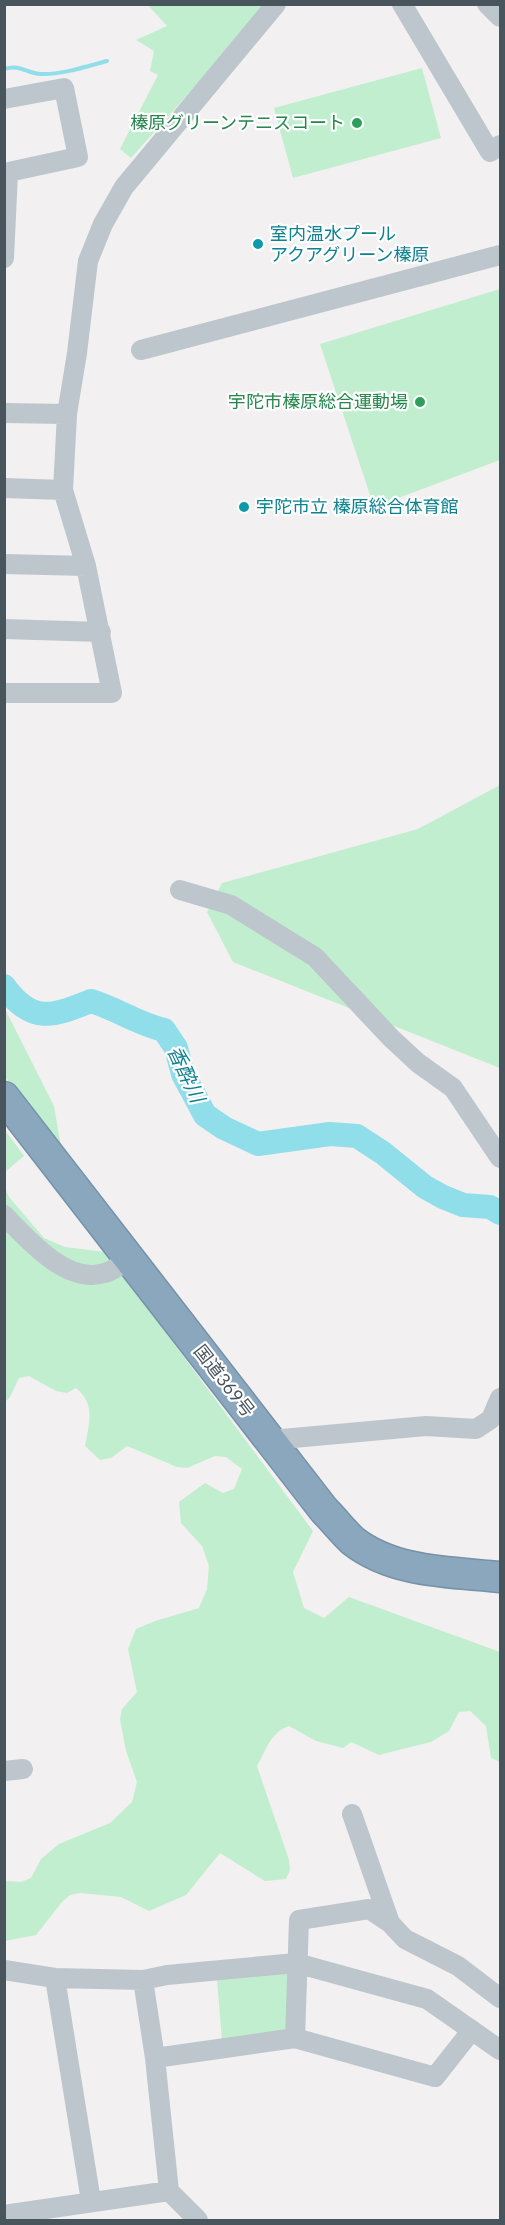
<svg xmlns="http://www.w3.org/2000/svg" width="505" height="2225" font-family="Lato,'Noto Sans JP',sans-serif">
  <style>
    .green { fill: #c1eece }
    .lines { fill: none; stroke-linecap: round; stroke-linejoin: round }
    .stream { stroke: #8fdee9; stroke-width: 4 }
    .river { stroke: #8fdee9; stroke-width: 24 }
    .highway-casing { stroke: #7592a9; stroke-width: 33 }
    .minor { stroke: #bcc6cc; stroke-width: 20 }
    .highway { stroke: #8aa7bd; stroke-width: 30 }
    .leisure-dot { fill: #2e9e5b; stroke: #fff; stroke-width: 2 }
    .culture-dot { fill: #0f9aa8; stroke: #fff; stroke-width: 2 }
    .labels { text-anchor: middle; stroke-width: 4.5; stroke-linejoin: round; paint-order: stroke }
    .leisure-label { font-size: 18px; fill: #27864d; stroke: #fff; text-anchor: end }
    .culture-label { font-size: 18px; fill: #0d838f; stroke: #fff; text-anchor: start }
    .street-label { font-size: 18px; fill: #49555d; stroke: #fff }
    .water-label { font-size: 20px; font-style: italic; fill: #118190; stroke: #fff }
  </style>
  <rect width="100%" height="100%" fill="#f2f0f0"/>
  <path class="green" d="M148,5H267L131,158L120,149L158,75L150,71L154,51L136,40L167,26Z
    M422,68L441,138L293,178L274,108Z
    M500,289V460L374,507L320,344Z
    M500,785V1068L233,962L207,912L222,883L418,829Z
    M4,1007L54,1106L62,1153L5,1077Z
    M5,1130L24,1156L5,1172Z
    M4,1185L9,1197L44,1238L65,1247L106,1252L313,1531L293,1572L304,1608L324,1618L349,1597L500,1652V1762L491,1758L486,1726L470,1711L459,1712L449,1731L431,1742L379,1755L351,1742L343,1748L316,1741L289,1726C271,1732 266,1750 257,1766L289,1860L290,1870L286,1879L265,1881L220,1853L186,1895L149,1911L121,1897L80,1893L70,1895L62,1902L36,1935L5,1941V1881L21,1882L31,1878L41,1859L59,1844L110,1823L132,1802L137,1782L126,1751L120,1719L122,1709L137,1692L128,1649L136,1629L155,1621L199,1608L207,1589L209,1566L202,1546L181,1523L179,1502L205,1483L223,1493L234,1489L242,1469L226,1457L215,1456L187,1468L177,1467L127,1446L111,1458L100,1460L85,1446C89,1424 96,1404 76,1388L67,1393L56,1391L29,1376L19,1378L10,1397L5,1402Z
    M289,1972L287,2031L222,2041L217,1979Z"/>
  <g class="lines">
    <path class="stream" d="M4,69C21,64 26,73 41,74C61,75 88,66 107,61"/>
    <path class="river" d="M4,986C32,1025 53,1016 91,1001C117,1009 138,1024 164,1030L176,1048L183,1074L205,1115L224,1128L258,1144L330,1134L357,1136L383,1153L425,1187L443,1197L463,1205L490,1207L500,1213"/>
    <defs>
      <path id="highway" d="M4,1097L324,1510C334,1520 343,1532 353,1541C394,1573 451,1572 500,1577"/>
    </defs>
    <use href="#highway" class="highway-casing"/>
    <path class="minor" d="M402,4L490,152L500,145
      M487,4L500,17
      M4,99L64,88L78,157L4,173
      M4,258L8,173
      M141,350L500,255
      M4,413L67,414
      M4,488L63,490L67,414L77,353L88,261L103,224L124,187L276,4
      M4,564L86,566
      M4,629L101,632
      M4,693H112L86,566L63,490
      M180,890L231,905L315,957L391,1038L418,1063L453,1088L500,1158
      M4,1215C27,1239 67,1285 104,1273C113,1271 121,1264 129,1260
      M271,1440L426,1426L476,1429L491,1419L500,1398
      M4,1771L23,1769
      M352,1814L390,1923
      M4,1970L55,1978L143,1980L167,1975L296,1963L427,1999L500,2050
      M55,1978L91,2201
      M143,1980L155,2058L169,2191L198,2220
      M295,2038L299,1920L369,1909L390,1923L405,1939L458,1966L500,1998
      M155,2058L295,2038L435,2077L472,2030
      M4,2215L169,2191"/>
    <use href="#highway" class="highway"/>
  </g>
  <g class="leisure-dot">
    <circle cx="357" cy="123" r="6"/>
    <circle cx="420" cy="402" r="6"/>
  </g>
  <g class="culture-dot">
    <circle cx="258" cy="244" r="6"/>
    <circle cx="244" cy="507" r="6"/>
  </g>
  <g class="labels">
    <g class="leisure-label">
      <text x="345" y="129">榛原グリーンテニスコート</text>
      <text x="408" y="408">宇陀市榛原総合運動場</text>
    </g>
    <g class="culture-label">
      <text x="270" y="240">室内温水プール<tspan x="270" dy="21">アクアグリーン榛原</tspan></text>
      <text x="256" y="513">宇陀市立 榛原総合体育館</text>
    </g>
    <g class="street-label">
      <text transform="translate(224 1381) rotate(52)" y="6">国道369号</text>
    </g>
    <g class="water-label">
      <text transform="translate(186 1074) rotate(65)" y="7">香酔川</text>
    </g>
  </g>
  <rect width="505" height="2225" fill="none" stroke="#49555d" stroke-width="12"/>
</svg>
